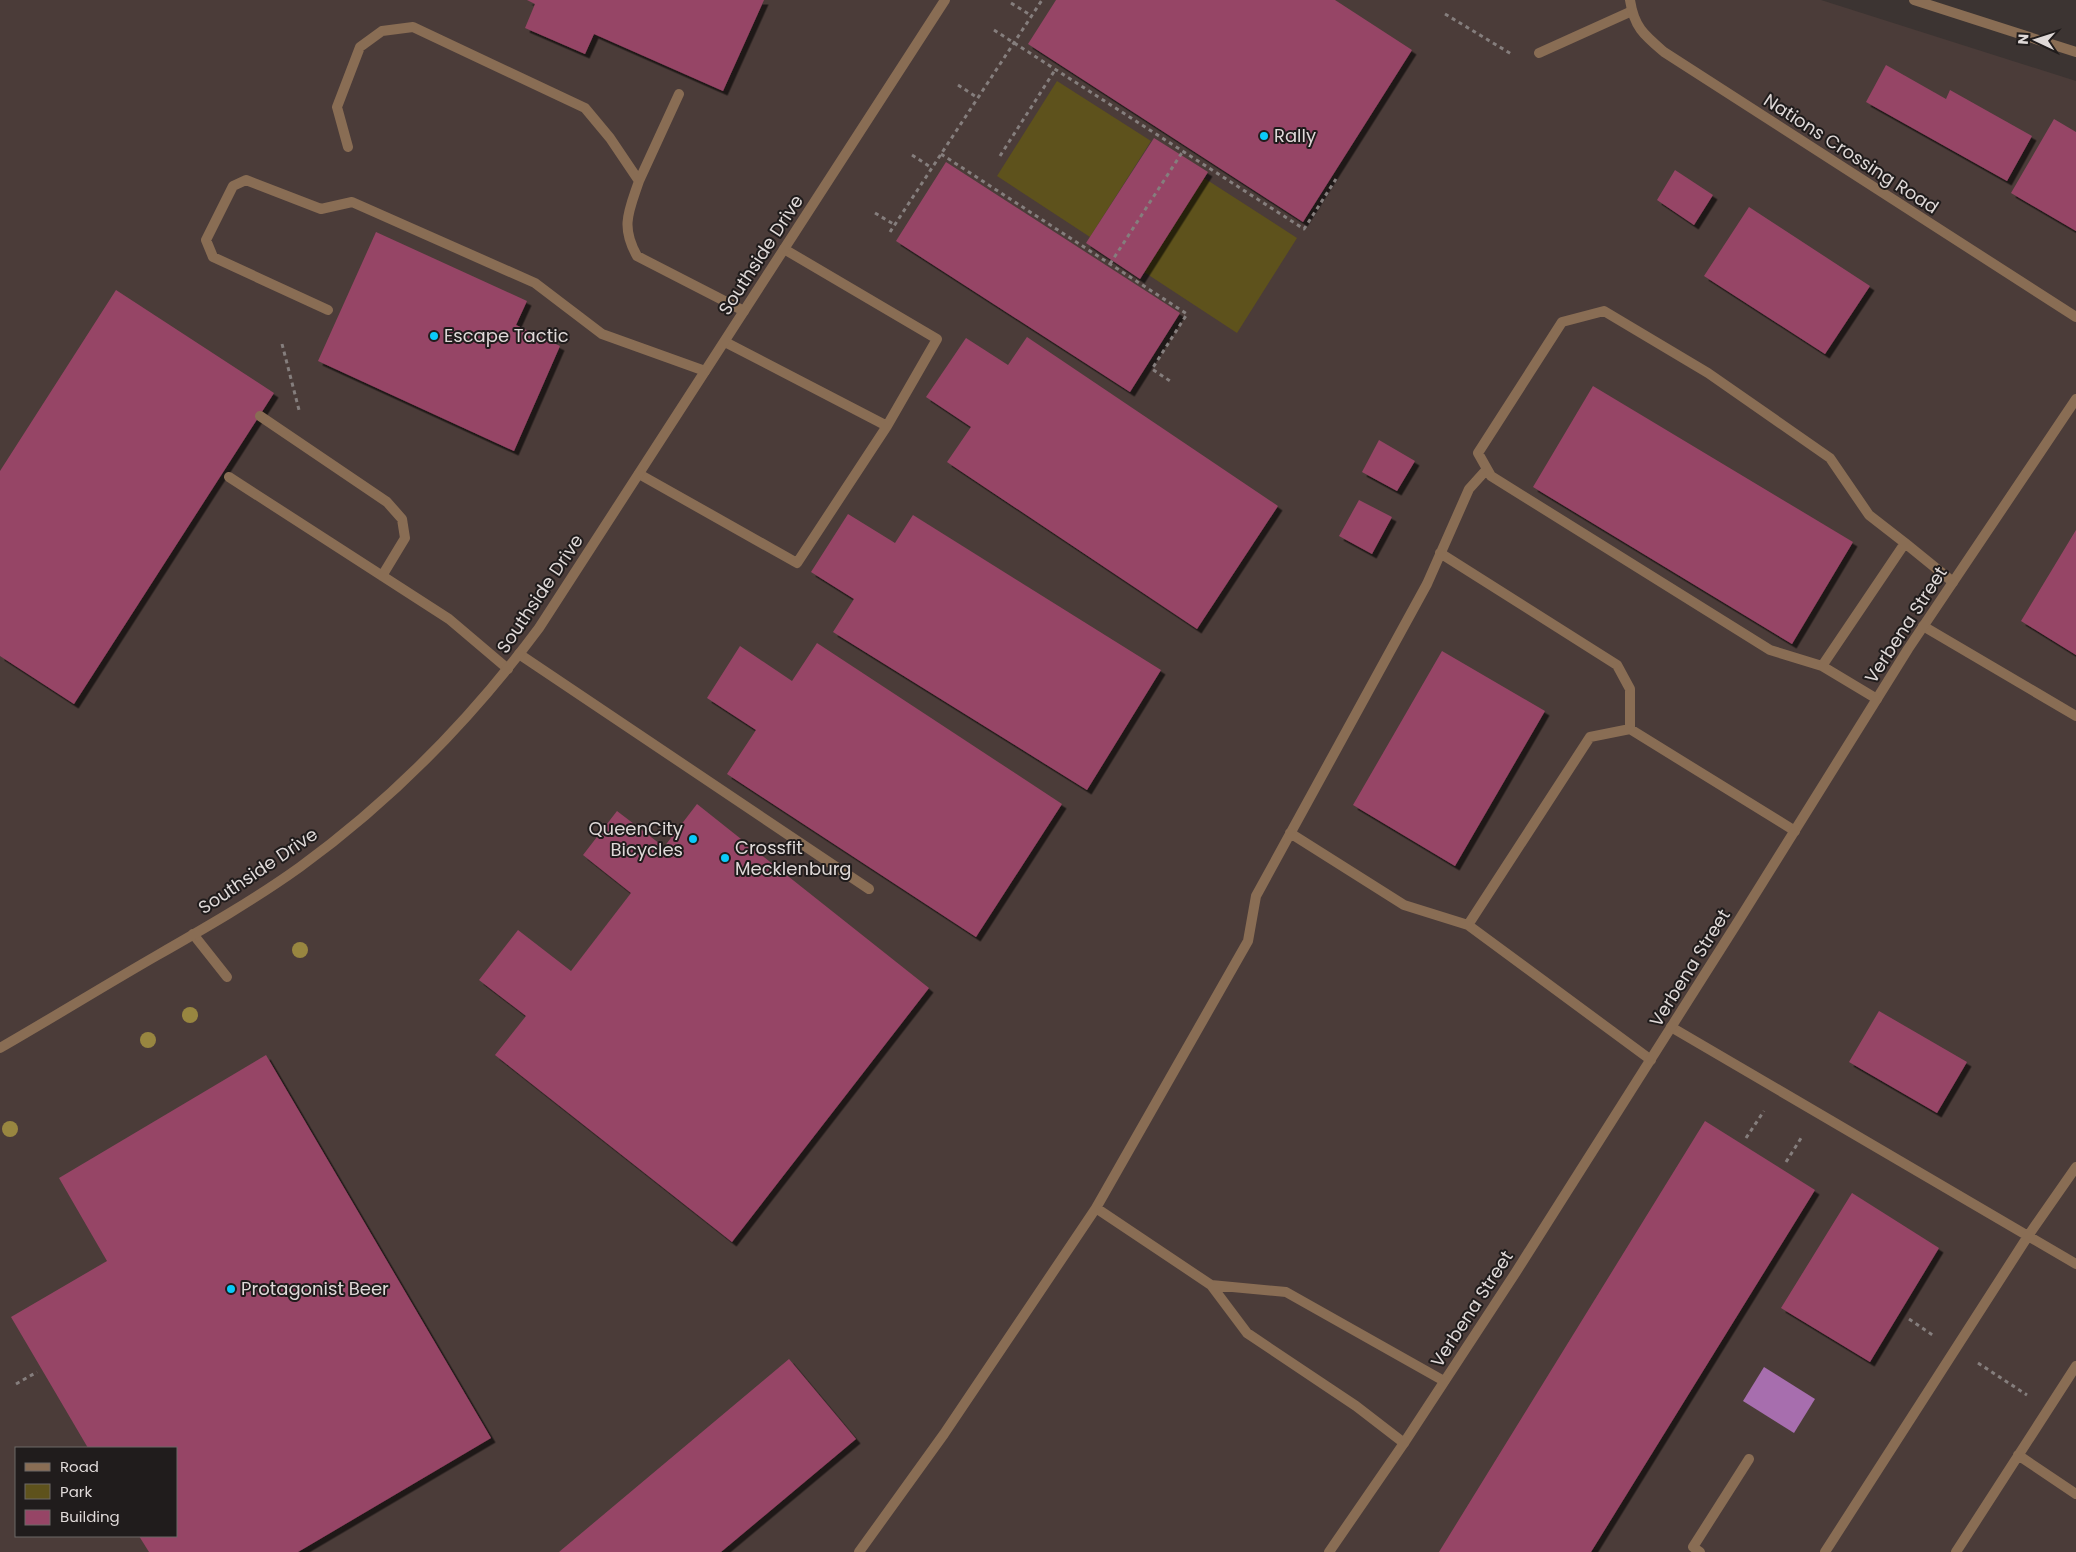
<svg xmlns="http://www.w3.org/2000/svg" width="2076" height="1552" font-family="Poppins,sans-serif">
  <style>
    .built { fill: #4b3c39; fill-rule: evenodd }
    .green { fill: #5e521c }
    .water { fill: #a76eae }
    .building { fill: #964566; filter: url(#shadow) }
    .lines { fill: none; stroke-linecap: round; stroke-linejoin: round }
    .path { stroke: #857e7d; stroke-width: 3; stroke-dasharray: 4 4; stroke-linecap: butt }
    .service { stroke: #896d54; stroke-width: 10 }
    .minor { stroke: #896d54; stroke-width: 10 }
    .tertiary { stroke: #896d54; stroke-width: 10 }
    .tree { fill: #988640 }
    .poi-dot { fill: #0acafa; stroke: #201c1c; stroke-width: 2 }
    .labels { text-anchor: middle; stroke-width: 4; stroke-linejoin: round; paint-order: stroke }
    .poi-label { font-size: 18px; fill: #dfd9d8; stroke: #201c1c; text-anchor: start }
    .street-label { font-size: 18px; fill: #dfd9d8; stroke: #201c1c }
  </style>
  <defs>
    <filter id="shadow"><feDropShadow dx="4.5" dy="4.5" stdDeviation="0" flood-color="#0009"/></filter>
  </defs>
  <rect width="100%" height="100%" fill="#3c3432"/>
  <path class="built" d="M0,0H1821L2076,81V1552H0ZM16,1448H176V1536H16Z"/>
  <path class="green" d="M1057,81L1151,141L1090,237L997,176Z
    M1204,178L1297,238L1237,333L1144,272Z"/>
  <path class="water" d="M1764,1367L1815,1399L1794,1433L1743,1401Z"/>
  <path class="building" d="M527,0H764L723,91L594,34L585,54L525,28L535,4Z
    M1056,0H1335L1412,50L1303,222L1028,44Z
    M1886,65L1946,99L1950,90L2032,136L2007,181L1866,102Z
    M2054,119L2076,132V231L2011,193Z
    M1154,138L1208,172L1140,279L1086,243Z
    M946,162L1180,313L1130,392L896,241Z
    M1675,170L1713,195L1694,225L1657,200Z
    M1749,207L1870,286L1825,354L1704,276Z
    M376,232L527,301L516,325L560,346L514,451L318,361Z
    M116,290L274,393L74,704L0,656V471Z
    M1027,337L1278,506L1197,629L947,462L971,427L926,397L966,338L1008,365Z
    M1593,386L1853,542L1792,644L1533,487Z
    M1379,440L1415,461L1397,491L1362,472Z
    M1359,500L1392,517L1372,554L1339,536Z
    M848,514L895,543L913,515L1161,670L1087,790L833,632L854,599L811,572Z
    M2076,530V655L2021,621Z
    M817,643L1062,804L976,937L727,774L756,730L707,698L740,646L792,681Z
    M1442,651L1545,711L1455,866L1353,805Z
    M697,804L929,988L732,1242L495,1055L526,1016L479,980L518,930L571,971L631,893L583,855L617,811L664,847Z
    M1879,1011L1967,1062L1937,1113L1849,1062Z
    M266,1055L491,1438L298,1552H149L139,1536H176V1448H88L11,1317L107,1261L59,1178Z
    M1705,1121L1815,1190L1591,1552H1439Z
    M1852,1193L1939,1248L1870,1362L1781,1308Z
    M789,1359L856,1439L721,1552H559Z"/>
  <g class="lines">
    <path class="path" d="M1011,3L1032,16
      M1445,14L1513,55
      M994,30L1304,229L1336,179
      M958,85L978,98
      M941,154L1187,314L1152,369L1170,381
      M912,155L932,168
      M1000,156L1055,70
      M875,213L895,225
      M890,232L1042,0
      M1110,264L1183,151
      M282,344L299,410
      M1746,1138L1764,1111
      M1786,1162L1803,1135
      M1909,1319L1934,1336
      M1978,1363L2027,1395
      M16,1384L37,1372"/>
    <path class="service" d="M1539,53L1632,11
      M348,147L337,107L360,47L382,31L413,27L585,108L610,138L639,181C629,211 620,226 637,256L744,311
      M639,181L679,94
      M328,310L213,257L206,240L233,186L246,180L321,209L352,202L535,283L602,334L705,371
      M725,342L887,426L937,339L784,249
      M260,416L387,502L402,519L405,538L382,576
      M639,474L797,563L887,426
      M229,477L449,619L508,669
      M1440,553L1617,665L1630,689V729
      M1923,626L2076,716
      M519,654L869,889
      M1822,666L1770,650L1491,476L1478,453L1562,322L1604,311L1708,373L1830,458L1869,515L1905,543
      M1877,699L1822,666L1905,543L1953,582
      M1290,833L1404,905L1468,925
      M193,934L227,977
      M1671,1027L2076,1264
      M1651,1060L1468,925L1590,737L1630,729L1795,831
      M1211,1285L1096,1208L1248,941L1256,896L1427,584L1469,489L1487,469
      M1404,1443L1356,1406L1247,1333L1211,1285L1286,1292L1444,1381
      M2018,1455L2076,1494
      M859,1552L944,1434L1096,1208
      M1700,1552L1693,1547L1749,1459
      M1825,1552L2028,1236L2076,1167
      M1956,1552L2076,1366"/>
    <path class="minor" d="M1630,0C1634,27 1644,35 1664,52L2076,317
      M0,1048C52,1018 104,986 156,956C205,928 254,900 300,867C392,800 472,718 539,628L945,0
      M1329,1552L1404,1443L1516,1272L1739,920L1908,649L2076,399"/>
    <path class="tertiary" d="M1914,0L2076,52"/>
  </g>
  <g class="tree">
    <circle cx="300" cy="950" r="8"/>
    <circle cx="190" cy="1015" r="8"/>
    <circle cx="148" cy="1040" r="8"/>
    <circle cx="10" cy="1129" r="8"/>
  </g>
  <g class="poi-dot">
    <circle cx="1264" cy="136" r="5"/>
    <circle cx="434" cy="336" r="5"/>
    <circle cx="693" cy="839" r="5"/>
    <circle cx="725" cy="858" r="5"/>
    <circle cx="231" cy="1289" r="5"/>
  </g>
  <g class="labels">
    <g class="poi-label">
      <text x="1274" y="142">Rally</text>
      <text x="444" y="342">Escape Tactic</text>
      <text x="683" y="835" text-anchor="end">QueenCity<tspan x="683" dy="21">Bicycles</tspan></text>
      <text x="735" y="854">Crossfit<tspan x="735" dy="21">Mecklenburg</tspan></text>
      <text x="241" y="1295">Protagonist Beer</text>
    </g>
    <g class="street-label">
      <text transform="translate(1851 154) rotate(33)" y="6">Nations Crossing Road</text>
      <text transform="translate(761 255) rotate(-57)" y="6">Southside Drive</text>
      <text transform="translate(540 594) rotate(-56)" y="6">Southside Drive</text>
      <text transform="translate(1906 625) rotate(-57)" y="6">Verbena Street</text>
      <text transform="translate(258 871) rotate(-34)" y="6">Southside Drive</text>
      <text transform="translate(1690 968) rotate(-58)" y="6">Verbena Street</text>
      <text transform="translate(1472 1309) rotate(-57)" y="6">Verbena Street</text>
    </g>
  </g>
  <rect x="15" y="1447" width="162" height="90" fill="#201c1c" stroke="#6c6867"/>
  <rect x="25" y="1463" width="25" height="8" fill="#896d54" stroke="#6c6867"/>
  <text x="60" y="1472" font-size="15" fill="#dfd9d8">Road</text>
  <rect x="25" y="1484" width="25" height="15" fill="#5e521c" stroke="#6c6867"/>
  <text x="60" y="1497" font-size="15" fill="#dfd9d8">Park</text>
  <rect x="25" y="1510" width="25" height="15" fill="#964566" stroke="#6c6867"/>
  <text x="60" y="1522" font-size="15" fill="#dfd9d8">Building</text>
  <g transform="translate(2036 40) rotate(274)" stroke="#201c1c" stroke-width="4" paint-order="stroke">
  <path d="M0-4L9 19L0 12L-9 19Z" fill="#dfd9d8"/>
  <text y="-8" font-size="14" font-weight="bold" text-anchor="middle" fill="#dfd9d8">N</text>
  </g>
</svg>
